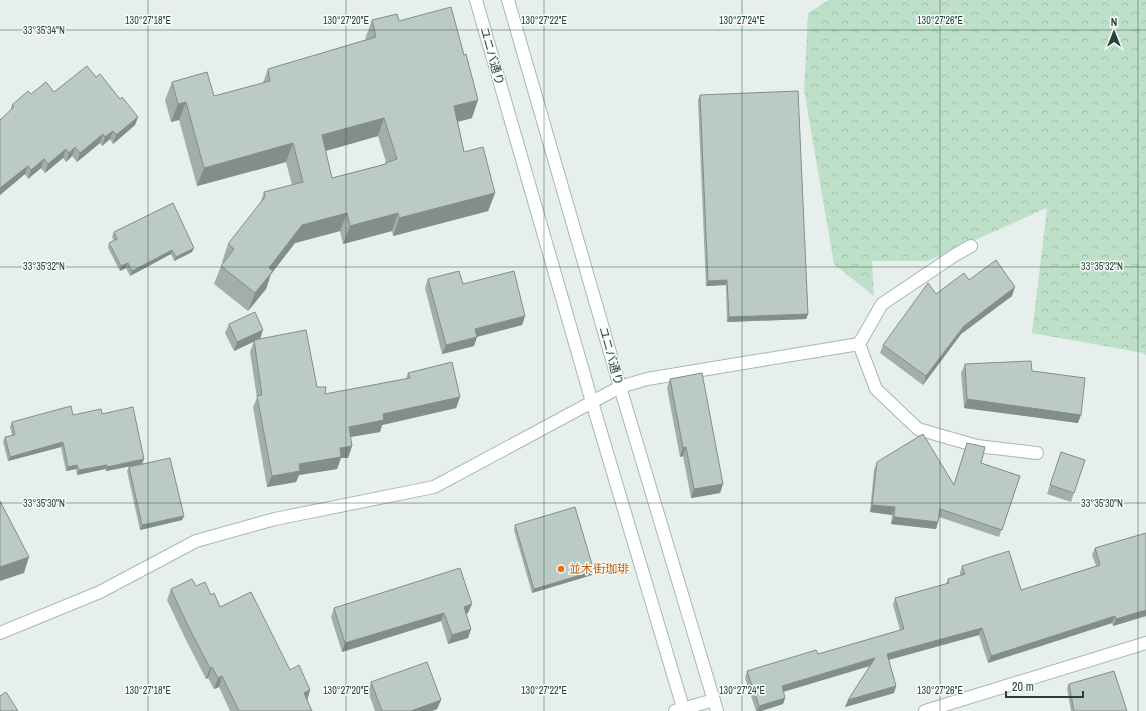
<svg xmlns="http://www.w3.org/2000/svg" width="1146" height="711" font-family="'Archivo Narrow','Noto Sans JP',sans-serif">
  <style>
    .forest { fill: url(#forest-crowns) }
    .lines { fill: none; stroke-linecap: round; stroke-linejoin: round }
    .minor-casing { stroke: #a8b8b2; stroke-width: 14 }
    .tertiary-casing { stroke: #a8b8b2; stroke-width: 14 }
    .minor { stroke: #fff; stroke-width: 12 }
    .tertiary { stroke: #fff; stroke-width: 12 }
    .wall { fill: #a1aea9; fill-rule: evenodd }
    .shaded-wall { fill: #838d89 }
    .building { fill: #bbcac4; stroke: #838d89; fill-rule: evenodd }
    .ticks { fill: none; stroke: #24423a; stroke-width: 1; stroke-opacity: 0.45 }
    .food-dot { fill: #e8710a; stroke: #f7fbf9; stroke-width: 1.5 }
    .labels { text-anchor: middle; stroke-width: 3; stroke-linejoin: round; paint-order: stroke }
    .street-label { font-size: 12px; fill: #24423a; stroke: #f7fbf9 }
    .food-label { font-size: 12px; fill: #c56008; stroke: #f7fbf9; text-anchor: start }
    .ticks-label { font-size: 10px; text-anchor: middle; fill: #24423a; stroke: #f7fbf9; stroke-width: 3; stroke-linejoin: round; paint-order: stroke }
  </style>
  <defs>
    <pattern id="forest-crowns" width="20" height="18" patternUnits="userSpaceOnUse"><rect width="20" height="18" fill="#bfe0c8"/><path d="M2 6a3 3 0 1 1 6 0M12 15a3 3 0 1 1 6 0" fill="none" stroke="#a4c1ad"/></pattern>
  </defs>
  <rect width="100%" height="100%" fill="#e6efeb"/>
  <path class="forest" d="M829,0H1146V355L1143,353L1032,333L1047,208L928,261H872L874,296L834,264L804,90L808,13Z"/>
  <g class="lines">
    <defs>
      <path id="minor" d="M859,344L876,389L918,429L977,446L1037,453
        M0,633L100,592L196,541L275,519L434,487L620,387L647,379L859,344L882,304L955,255L971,246
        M675,711L714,700
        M925,711L1146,643"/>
      <path id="tertiary" d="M476,0L592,402L684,711
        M508,0L620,387L717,711"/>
    </defs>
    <use href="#minor" class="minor-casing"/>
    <use href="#tertiary" class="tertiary-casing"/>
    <use href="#minor" class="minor"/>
    <use href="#tertiary" class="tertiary"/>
  </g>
  <path class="wall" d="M372,20L399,21L472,118L458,122L464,152L495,193L488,211L393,236L392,231L343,244L340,231L295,243L271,274L266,289L248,311L214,284L221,266L223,263L222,262L228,244L260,204L264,192L292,185L286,162L197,186L179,120L171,122L165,100L172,82L214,96L263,83L268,69L366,40L365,39ZM378,136L386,162L385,163V164L332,178L325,151Z
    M96,77L138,117L135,125L113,144L110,139L102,146L100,143L77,162L72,156L66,162L63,158L45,173L41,168L28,179L25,174L0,195V120L10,111L12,105L31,94L54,92Z
    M700,95L808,314L806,319L727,322L726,285L706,286L698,100Z
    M114,232L192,252L174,261L171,254L130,276L126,268L120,271L108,248L109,243L114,241L112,237Z
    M428,279L463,284L525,316L522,325L477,337L474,346L442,354L425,288Z
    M969,280L1012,296L961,334L923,385L880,353L883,345L936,294Z
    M229,324L263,330L260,339H258L317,387L325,394L406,379L408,373L460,397L456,408L382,425L380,432L350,437L352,446L348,458H341L337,469L299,475L296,482L267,487L253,407L257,398L250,352L254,341L234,351L225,333Z
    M965,364L1032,371L1078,423L964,408L961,373Z
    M670,379L723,484L720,493L691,498L683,456L680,457L667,388Z
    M102,414L144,459L142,464L106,471L105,469L77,475L76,469L66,471L61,447L8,461L3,442L5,437L12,435L10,427L12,422L73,415Z
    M967,443L981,463L1020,476L999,537L939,517L936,529L891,524L892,515L870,512L874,470L877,462L954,484Z
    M1061,452L1085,460L1071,502L1047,494Z
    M129,467L184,516L182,520L140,530L127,471Z
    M515,525L592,575L532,593L514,530Z
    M1146,533V616L1113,626L1112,623L988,663L979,635L889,660L896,686L894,693L845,707L870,666L783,692L785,698L783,704L761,711H756L745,678L747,671L818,654L900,630L893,605L895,598L946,584L948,579L960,575V573L962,566L1021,590L1096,566L1092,555L1095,548Z
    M196,586L211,595L220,607L290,670L310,690L307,700L312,711H230L219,687L214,689L208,678L206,679L184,636L167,600L171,589Z
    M334,608L468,613L466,614L471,629L468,638L448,644L441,621L342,652L331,617Z
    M371,682L441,700L437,709L432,711H375L368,691Z
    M1069,684L1127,711H1071L1067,688Z"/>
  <path class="shaded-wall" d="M478,100L472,118L448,124L454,106Z
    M186,102L179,120L171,122L178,104Z
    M138,117L135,125L113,144L116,135Z
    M384,118L378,136L315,154L322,135Z
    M113,131L110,139L102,146L105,137Z
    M103,134L100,143L77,162L80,153Z
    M293,143L286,162L197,186L204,168Z
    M75,147L72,156L66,162L69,153Z
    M66,149L63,158L45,173L48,164Z
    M44,159L41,168L28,179L31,170Z
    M28,166L25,174L0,195V188Z
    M495,193L488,211L393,236L399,218Z
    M347,213L340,231L295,243L271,274L266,289L248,311L255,293L269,268L302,225Z
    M398,213L392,231L343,244L350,226Z
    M194,248L192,252L174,261L176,257Z
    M172,250L171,254L130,276L132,271Z
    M128,263L126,268L120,271L121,266Z
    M727,280L726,285L706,286L708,281Z
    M1015,287L1012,296L961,334L923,385L926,376L964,326Z
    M808,314L806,319L727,322L729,317Z
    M525,316L522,325L472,338L475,329Z
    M263,330L260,339L234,351L237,342Z
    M477,337L474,346L442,354L446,345Z
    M460,397L456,408L382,425L380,432L344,438L349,427L383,414Z
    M967,399L1081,415L1078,423L964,408Z
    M63,442L61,447L8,461L10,457Z
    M352,446L348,458H341L337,469L299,475L296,482L267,487L272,476L340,448Z
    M686,447L683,456L680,457L683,448Z
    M144,459L142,464L106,471L107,467Z
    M77,465L76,469L66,471L68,467Z
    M107,465L105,469L77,475L79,470Z
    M723,484L720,493L691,498L694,489Z
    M872,505L895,507L892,515L870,512Z
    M184,516L182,520L140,530L142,525Z
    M894,517L938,522L936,529L891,524Z
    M29,557L24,573L0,581V567Z
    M594,571L592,575L532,593L534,589Z
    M472,604L468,613L460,615L464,607Z
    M1146,610V616L1113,626L1116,619Z
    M444,613L441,621L342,652L345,643Z
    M1115,616L1112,623L988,663L991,656Z
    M982,628L979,635L884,661L887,654Z
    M471,629L468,638L448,644L452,635Z
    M875,658L873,665L779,693L782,686Z
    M212,667L208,678L206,679L210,668Z
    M222,676L219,687L214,689L218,678Z
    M896,686L894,693L845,707L848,700Z
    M310,690L307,701L304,693Z
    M785,698L783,704L761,711H757L759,706Z
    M441,700L437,709L432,711H411Z"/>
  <path class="building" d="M451,7L464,55L466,54L478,100L454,106L464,152L483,147L495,193L399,218L398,213L350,226L347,213L302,225L269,268L273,271L255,293L221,266L234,249L228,244L265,197L264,192L303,182L293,143L204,168L186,102L178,104L172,82L207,72L214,96L270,81L268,69L376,37L372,20L397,14L399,21ZM384,118L397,159L385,163L386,164L332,178L322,135Z
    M87,66L96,77L100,74L120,99L122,97L138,117L116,135L113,131L105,137L103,134L80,153L75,147L69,153L66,149L48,164L44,159L31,170L28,166L0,188V120L14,107L12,105L28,91L31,94L46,82L54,92Z
    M798,91L808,314L729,317L727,280L708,281L700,95Z
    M173,203L194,248L176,257L172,250L132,271L128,263L121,266L109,243L117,239L114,232Z
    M996,260L1015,287L964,326L926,376L883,345L928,283L936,294L964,273L969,280Z
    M459,271L463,284L514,271L525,316L475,329L477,337L446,345L428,279Z
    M255,312L263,330L237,342L229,324Z
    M306,330L317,387H326L325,394L410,378L408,373L452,362L460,397L383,414L384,420L349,427L352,446L340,448L341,457L299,464L300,471L272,476L257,396L262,395L254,340Z
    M1031,361L1032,371L1085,378L1081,415L967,399L965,364Z
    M702,373L723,484L694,489L686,447L683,448L670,379Z
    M71,406L73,415L101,409L102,414L133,407L144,459L107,467V465L79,470L77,465L68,467L63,442L10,457L5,437L15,435L12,422Z
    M923,434L954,485L967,443L985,447L981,463L1020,476L1002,530L940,509L938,522L894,517L895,507L872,505L877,462Z
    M1061,452L1085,460L1074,493L1050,485Z
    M170,458L184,516L142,525L129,467Z
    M0,501L29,557L0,567Z
    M575,507L594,571L534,589L515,525Z
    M1146,533V610L1116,619L1115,616L991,656L982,628L887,654L896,686L848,700L875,658L782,686L785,698L759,706L747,671L816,650L818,654L904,629L895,598L949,583L948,579L965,574L962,566L1009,551L1021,590L1100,565L1095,548Z
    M460,568L472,604L464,607L471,629L452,635L444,613L345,643L334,608Z
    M192,579L196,586L205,582L211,595L214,593L220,607L251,592L290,670L299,665L310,690L304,693L312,711H239L222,676L218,678L212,667L210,668L188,626L171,589Z
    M427,662L441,700L411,711H382L371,682Z
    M1114,671L1127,711H1074L1069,684Z
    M6,692L18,711H0V696Z"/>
  <path class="ticks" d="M148,0V711M346,0V711M544,0V711M742,0V711M940,0V711M1138,0V711M0,30H1146M0,267H1146M0,503H1146"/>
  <circle class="food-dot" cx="561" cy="569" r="4"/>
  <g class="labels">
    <g class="street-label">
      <text transform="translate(492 56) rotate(74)" y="4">ユニバ通り</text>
      <text transform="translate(611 356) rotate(74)" y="4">ユニバ通り</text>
    </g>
    <g class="food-label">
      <text x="569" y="573">並木街珈琲</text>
    </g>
  </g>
  <g class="ticks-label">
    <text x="148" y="24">130°27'18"E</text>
    <text x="346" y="24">130°27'20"E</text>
    <text x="544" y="24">130°27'22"E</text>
    <text x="742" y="24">130°27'24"E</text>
    <text x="940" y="24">130°27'26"E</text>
    <text x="44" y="34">33°35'34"N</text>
    <text x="44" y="270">33°35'32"N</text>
    <text x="1102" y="270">33°35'32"N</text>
    <text x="44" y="507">33°35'30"N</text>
    <text x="1102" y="507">33°35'30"N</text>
    <text x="148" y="694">130°27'18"E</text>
    <text x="346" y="694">130°27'20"E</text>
    <text x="544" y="694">130°27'22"E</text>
    <text x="742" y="694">130°27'24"E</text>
    <text x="940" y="694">130°27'26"E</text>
  </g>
  <g transform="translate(1114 32)" stroke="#f7fbf9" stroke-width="3" paint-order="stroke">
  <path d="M0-3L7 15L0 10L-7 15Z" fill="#24423a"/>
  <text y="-6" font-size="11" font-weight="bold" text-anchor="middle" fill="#24423a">N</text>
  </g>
  <path d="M1006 691v6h77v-6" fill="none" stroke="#24423a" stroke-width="2"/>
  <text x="1012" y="691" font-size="12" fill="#24423a" stroke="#f7fbf9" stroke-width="3" paint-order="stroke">20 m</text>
</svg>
